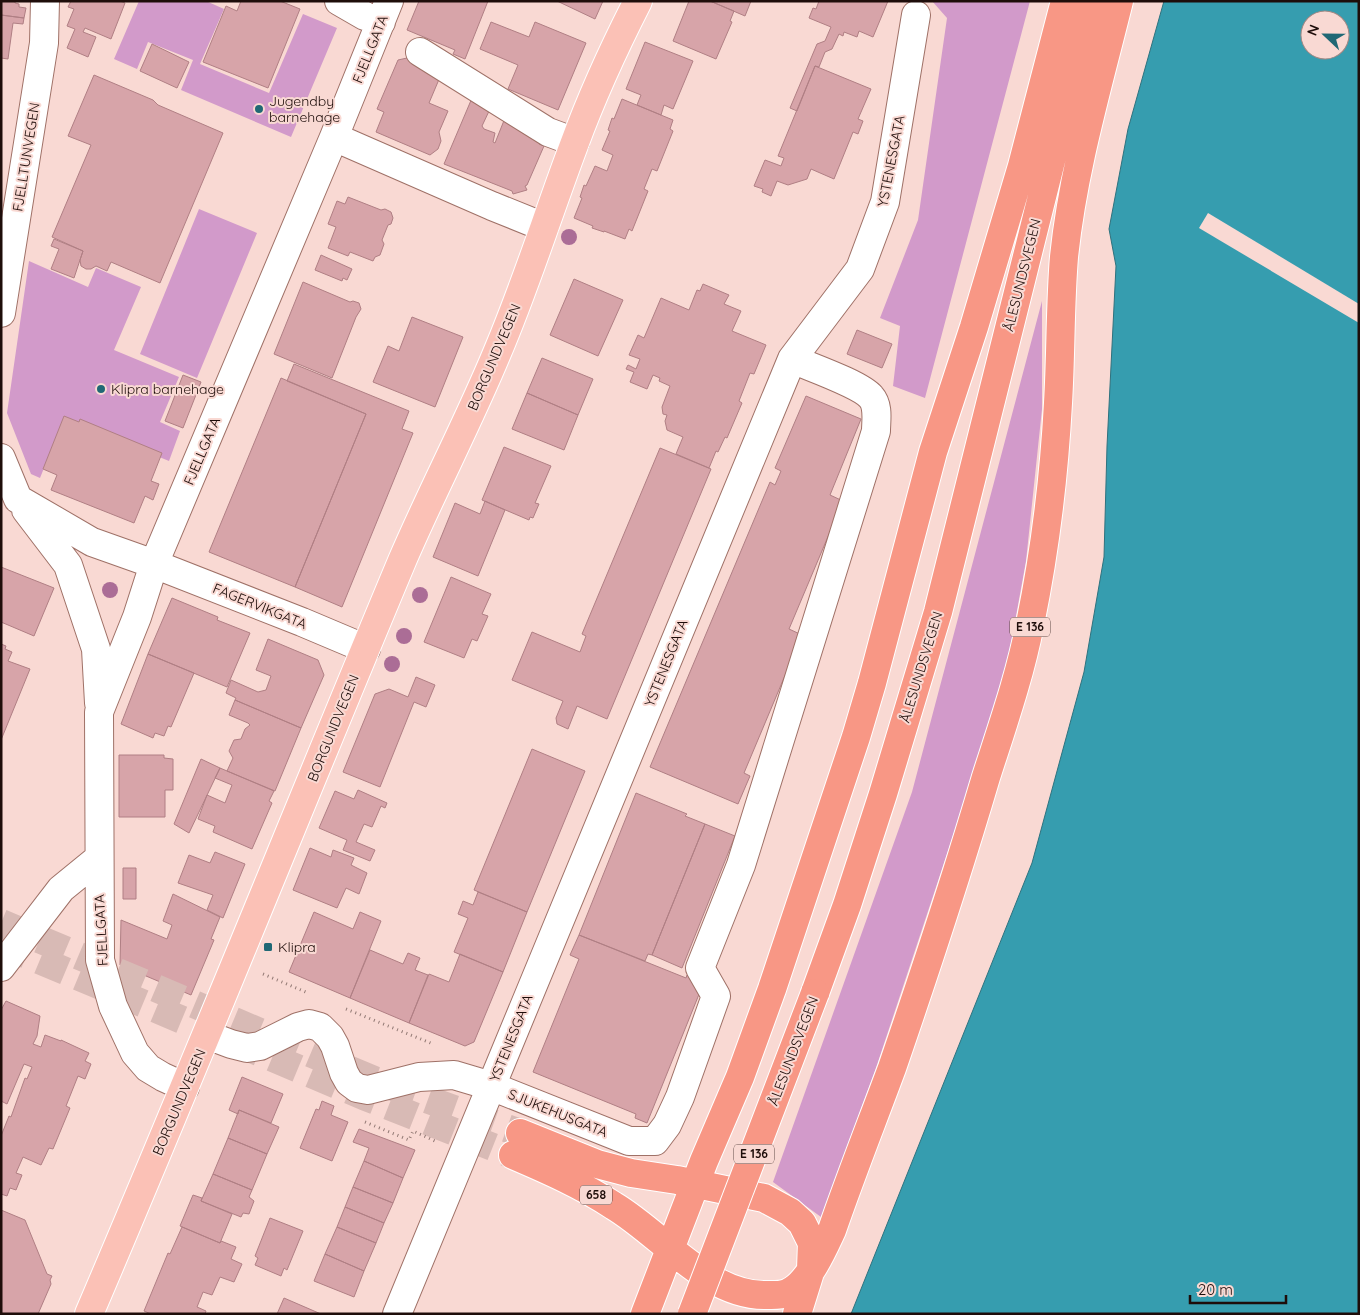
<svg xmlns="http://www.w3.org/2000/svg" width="1360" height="1315" font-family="Quicksand,sans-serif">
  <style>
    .green { fill: #d29aca }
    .water { fill: #369daf; stroke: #2f727e; fill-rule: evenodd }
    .pier { fill: #f9d9d3 }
    .building { fill: #d7a4a9; stroke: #b07f84 }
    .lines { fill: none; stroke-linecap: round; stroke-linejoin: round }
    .highway-tunnel { stroke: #d8bab5; stroke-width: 28; stroke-dasharray: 28 14; stroke-linecap: butt }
    .minor-casing { stroke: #9f7167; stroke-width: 30 }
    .major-casing { stroke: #fff; stroke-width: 30 }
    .highway-casing { stroke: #fff; stroke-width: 30 }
    .path { stroke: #927974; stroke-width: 3; stroke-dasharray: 1 4; stroke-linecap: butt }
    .minor { stroke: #fff; stroke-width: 28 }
    .major { stroke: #fbc1b6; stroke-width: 28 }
    .highway { stroke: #f89785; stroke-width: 28 }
    .highway-bridge-casing { stroke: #fff; stroke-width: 30; stroke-linecap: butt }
    .highway-bridge { stroke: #f89785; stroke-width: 28 }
    .tree { fill: #ab6d96 }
    .poi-dot { fill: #206875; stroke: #f9d9d3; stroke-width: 2 }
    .labels { text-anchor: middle; stroke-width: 4; stroke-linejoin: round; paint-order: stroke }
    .shield { fill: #f9d9d3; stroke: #604a46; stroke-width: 1 }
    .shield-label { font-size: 12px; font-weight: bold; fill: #1e0d0a }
    .street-label { font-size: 14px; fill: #1e0d0a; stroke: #f9d9d3 }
    .poi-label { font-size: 14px; fill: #1e0d0a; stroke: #f9d9d3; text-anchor: start }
  </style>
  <rect width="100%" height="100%" fill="#f9d9d3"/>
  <path class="green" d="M139,1H206L224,9L200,64L269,93L303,14L337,28L291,137L181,90L193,60L148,42L137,69L114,59Z
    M932,1H1030L925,398L893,386L900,326L880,318L918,220L947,18Z
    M199,209L257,233L197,378L140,354Z
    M29,261L88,287L96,268L141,287L114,350L179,377L160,422L180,431L169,461L64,418L40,478L31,474L7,413Z
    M1042,301V409L1026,561L1004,682L875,1071L821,1217L773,1182L912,792Z"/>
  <path class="water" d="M1164,1H1359V1314H851L1032,863L1084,672L1104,557L1107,446L1116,266L1109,229L1128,129ZM1310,20H1340V50H1310Z"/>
  <path class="pier" d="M1208,213L1359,304V323L1199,228Z"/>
  <path class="building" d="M1,1H15V3L19,4V7L26,8L24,18L1,15Z
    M71,1H120L125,3L111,39L85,28L83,32L96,37L88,57L67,48L75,29L67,26L74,9L68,7Z
    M241,1H280L300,9L268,88L203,62L226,6L237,11Z
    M419,1H488L465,59L453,54L455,50L407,30Z
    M557,1H603L595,19Z
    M689,1H710L734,11L730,21L732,22L716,59L673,41Z
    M710,1H751L745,16Z
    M819,1H888L873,37L859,31L857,37L844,32L843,36L839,34L832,49L825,52L819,67L815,66L797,111L790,108L817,44L825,41L831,27L809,18L813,8L816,9Z
    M1,15L24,18L23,24L13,23L8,59L1,58Z
    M491,22L529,37L535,22L586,43L558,110L508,89L518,65L480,49Z
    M645,42L693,61L673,109L664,105L661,115L637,105L641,95L626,89Z
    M152,44L189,62L177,88L140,71Z
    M407,58L417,62L422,70L440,77L429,103L448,111L439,132L441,141L438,149L430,155L376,132L384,112L377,109L398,60Z
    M815,66L871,89L858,119L863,121L858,134L853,132L834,179L811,169L807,179L788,185L777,181L771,196L762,192L763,189L754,186L765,160L781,166L784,158L778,156Z
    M94,75L153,100L158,105L223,133L160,283L111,262L107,271L96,266L91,269H86L81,266L80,260L83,251L52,237L91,145L68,136Z
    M472,98L490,109L482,126L484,129L495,133L493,142L495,143L505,118L541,140L539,144L544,146L527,185L525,186L527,190L513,194L512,191L444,164Z
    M622,99L673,120L670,129L673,131L657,171L652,169L644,189L648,191L632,231L629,229L625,239L604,231V232L592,228L593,226L574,218L582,198L580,197L584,185L586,186L595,166L607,171L613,155L602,150L610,131L608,130L612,118L614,119Z
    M348,197L381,210L385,209L391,212L393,218L391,224L388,225L382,240L384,244L380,255L375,257L373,261L350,252L348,256L328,248L336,227L328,224L337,201L345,204Z
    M54,239L83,251L74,278L51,269L59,249L51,246Z
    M321,255L352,269L347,280L343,278L342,281L315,270Z
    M574,279L623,300L598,356L550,335Z
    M303,282L350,302L353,301L359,303L361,309L356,317L332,378L274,354Z
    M703,284L729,295L724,304L741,311L732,331L766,345L754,374L750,373L739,401L742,403L727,438L725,437L718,452L716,451L709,468L676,454L683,437L667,430L665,421L667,415L663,414L662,407L670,386L659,381L660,378L653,375L647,389L630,382L634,372L626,369L628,365L636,369L640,359L629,355L638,335L644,338L661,298L689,310L697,290L700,291Z
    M412,317L463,337L435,407L373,382L388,346L399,351Z
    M857,330L892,344L882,368L847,354Z
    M542,358L593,379L578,415L527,393Z
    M294,364L409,411L402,429L413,433L342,607L295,587L366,414L287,381Z
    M183,375L201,382L183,428L165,421Z
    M281,378L366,414L295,587L209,552Z
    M527,393L578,415L564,450L512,429Z
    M806,396L861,419L830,495L843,501L789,629L802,635L744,773L750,776L738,804L650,767L770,482L775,485L781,471L775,468Z
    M64,416L79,422L80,419L162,453L151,481L159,484L153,500L145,496L134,523L51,490L57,475L43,469Z
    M504,447L551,466L535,503L539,504L533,518L530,517L529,520L482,500Z
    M660,448L711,469L607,719L577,706L568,729L557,724L556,718L563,701L512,680L532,632L580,652L586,636L582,634Z
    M485,501L505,510L478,576L433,557L455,503L480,514Z
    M1,567L54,588L34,636L1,622Z
    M451,577L491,594L482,614L488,616L477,641L472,639L464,658L424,642Z
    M172,598L218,617L217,620L250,633L227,687L148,654Z
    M268,639L318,660L324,675L301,728L235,700L236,698L226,693L231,680L258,692L266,690L271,676L256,670Z
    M1,644L6,646L5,649L12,652L8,661L30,669L1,740Z
    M148,654L194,673L171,727L168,726L164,736L155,733L153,738L121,724Z
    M416,677L435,685L426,707L414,702L380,787L343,772L375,694L389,689L408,697Z
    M235,700L301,728L275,791L227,771L233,758L229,751L234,740L241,739L245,729L250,725L248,723L229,715Z
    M532,749L585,771L527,912L474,890Z
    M119,755H164V758L173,759V790H165V817H119Z
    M201,759L220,768L189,833L174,824Z
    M220,768L274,791L269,801L272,803L252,849L213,832L215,826L198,819L207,795L225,803L232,785L215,778Z
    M358,790L387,803L385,808L381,806L372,827L364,824L356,842L375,850L370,861L343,850L347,840L319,828L335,791L354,799Z
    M636,793L687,814L685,816L705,824L652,955L648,954L645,961L579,935Z
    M705,824L735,836L682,968L652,955Z
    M310,848L331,857L333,850L354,858L351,865L367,873L359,894L346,888L337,908L293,890Z
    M215,852L245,864L223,918L207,910L213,895L178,883L189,855L210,863Z
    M123,868H136V899H123Z
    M478,892L527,912L503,972L454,952L468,918L458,914L463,901L473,905Z
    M173,894L220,917L211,939L214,940L191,995L120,965L121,920L167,939L172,925L163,921Z
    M314,912L353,929L360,912L381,921L350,998L289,972Z
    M579,935L686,978L687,975L704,982L647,1123L635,1118L636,1114L533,1072L579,959L570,955Z
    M370,950L403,964L408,953L420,958L415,970L428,975L409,1023L350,998Z
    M460,954L503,972L474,1042L465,1046L409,1023L429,974L449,982Z
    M6,1001L40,1016L37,1036L33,1044L41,1047L45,1035L61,1041V1040L89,1053L85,1061L91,1064L85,1079L78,1076L66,1106L70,1108L53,1149L49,1148L41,1165L23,1157L16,1173L22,1175L16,1190L10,1188L7,1196L1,1194V1136L9,1116L11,1117L25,1078L27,1079L32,1067L24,1064L7,1104L1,1101V1010Z
    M242,1077L283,1094L271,1123L239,1110L238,1114L229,1110Z
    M322,1101L334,1106L331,1115L348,1122L332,1161L300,1148L316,1109L319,1110Z
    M239,1110L279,1127L267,1154L228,1138Z
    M359,1129L415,1150L403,1178L364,1161L369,1148L353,1142Z
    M228,1138L267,1154L252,1190L213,1174Z
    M364,1161L403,1178L393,1203L353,1187Z
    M213,1174L252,1190L249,1197L254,1201L249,1214L243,1213L241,1217L201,1201Z
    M353,1187L393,1203L384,1223L345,1207Z
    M193,1195L202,1198L201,1201L232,1214L220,1243L180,1226Z
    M345,1207L384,1223L376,1243L337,1227Z
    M1,1210L25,1220L47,1274L52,1276L50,1280L51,1284L38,1314H1Z
    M270,1218L303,1231L287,1270L284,1268L281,1276L255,1265L258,1258L255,1256Z
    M182,1227L220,1243L221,1241L236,1247L231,1259L242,1264L234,1282L220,1277L212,1295L203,1292L197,1307L206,1311L205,1314H151L144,1311L168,1253L170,1254Z
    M337,1227L376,1243L364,1271L325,1254Z
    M325,1254L364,1271L354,1297L314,1281Z
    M284,1298L321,1314H277Z"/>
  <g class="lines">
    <path class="highway-tunnel" d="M1,923L374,1080L520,1133
      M1,944L366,1097L513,1155"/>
    <defs>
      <path id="minor" d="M339,1L365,16L381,22
        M420,52L548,132L575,142
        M334,137L492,206L544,227
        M1,313L44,43L45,1
        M1,458L18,499L92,542L154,564L302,622L366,649
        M26,510L68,565L96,649L99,703
        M1,967L61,889L99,858
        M207,1035L231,1044L247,1048L260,1046L298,1027L309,1024L320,1027L330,1037L335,1046L344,1073L349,1082L357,1088L368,1090L419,1077L454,1075L491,1086L629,1141H655L667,1125L680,1097L716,996L700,968L741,865L876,431C876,421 879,406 871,397C860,384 810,367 792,359
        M185,1087L163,1077L148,1068L135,1053L113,1006L100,960L99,712L137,617L154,564L334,137L389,1
        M397,1314L792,359L860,269L885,202L916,15"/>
      <path id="major" d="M89,1314C196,1064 297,812 402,561C432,491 468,423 497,353C526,285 548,214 574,145C592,96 614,48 638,1"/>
      <path id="highway" d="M815,993L847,905L883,794L938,612L1091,1
        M520,1133L597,1164L631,1173L677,1180L764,1198L790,1212L802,1223L812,1243L811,1269L797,1314
        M513,1155C548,1170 582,1185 614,1206C661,1234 707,1295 764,1295C772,1295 779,1296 787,1293C808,1285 823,1249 832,1230C851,1175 872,1122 892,1068C925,972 957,875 986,777C1002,727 1020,676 1030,624C1045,551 1054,478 1058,403C1061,354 1060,305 1064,257C1073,170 1098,86 1119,1
        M645,1314L704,1161L740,1077L772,989L856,737L872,683L933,452L974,327L1022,166L1065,1"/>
    </defs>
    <use href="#minor" class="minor-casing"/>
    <use href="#major" class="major-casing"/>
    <use href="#highway" class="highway-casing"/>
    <path class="path" d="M263,974L308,993
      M346,1009L433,1044
      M365,1122L409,1140L413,1131L435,1141"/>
    <use href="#minor" class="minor"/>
    <use href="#major" class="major"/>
    <use href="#highway" class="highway"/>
    <defs>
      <path id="highway-bridge" d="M692,1314L815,993"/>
    </defs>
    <use href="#highway-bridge" class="highway-bridge-casing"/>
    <use href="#highway-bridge" class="highway-bridge"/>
  </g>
  <g class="tree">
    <circle cx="569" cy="237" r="8"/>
    <circle cx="110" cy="590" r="8"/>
    <circle cx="420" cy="595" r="8"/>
    <circle cx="404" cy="636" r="8"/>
    <circle cx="392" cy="664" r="8"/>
  </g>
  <g class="poi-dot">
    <circle cx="259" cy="109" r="5"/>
    <circle cx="101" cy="389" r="5"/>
    <rect x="263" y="942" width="10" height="10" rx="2.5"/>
  </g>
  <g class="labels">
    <g class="shield">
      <rect x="1010" y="617.5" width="40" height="19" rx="4"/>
      <rect x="734" y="1144.5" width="40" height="19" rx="4"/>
      <rect x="580" y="1185.5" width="32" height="19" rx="4"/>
    </g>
    <g class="shield-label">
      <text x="1030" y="631">E 136</text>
      <text x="754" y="1158">E 136</text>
      <text x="596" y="1199">658</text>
    </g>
    <g class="street-label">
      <text transform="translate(370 49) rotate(-68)" y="5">FJELLGATA</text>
      <text transform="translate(26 157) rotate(-81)" y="5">FJELLTUNVEGEN</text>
      <text transform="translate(891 161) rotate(-79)" y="5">YSTENESGATA</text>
      <text transform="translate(1022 275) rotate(-76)" y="5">ÅLESUNDSVEGEN</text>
      <text transform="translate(494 357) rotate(-67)" y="5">BORGUNDVEGEN</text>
      <text transform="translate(202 451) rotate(-67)" y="5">FJELLGATA</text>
      <text transform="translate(260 606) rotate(22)" y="5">FAGERVIKGATA</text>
      <text transform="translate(666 663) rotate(-68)" y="5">YSTENESGATA</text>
      <text transform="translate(921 667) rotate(-73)" y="5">ÅLESUNDSVEGEN</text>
      <text transform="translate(333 728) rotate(-68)" y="5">BORGUNDVEGEN</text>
      <text transform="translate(101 930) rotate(-93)" y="5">FJELLGATA</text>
      <text transform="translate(511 1038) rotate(-68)" y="5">YSTENESGATA</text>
      <text transform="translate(793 1051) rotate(-69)" y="5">ÅLESUNDSVEGEN</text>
      <text transform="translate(179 1102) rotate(-67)" y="5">BORGUNDVEGEN</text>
      <text transform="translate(558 1113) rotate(22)" y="5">SJUKEHUSGATA</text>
    </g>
    <g class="poi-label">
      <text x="269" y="106">Jugendby<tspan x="269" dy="16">barnehage</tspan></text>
      <text x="111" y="394">Klipra barnehage</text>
      <text x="278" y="952">Klipra</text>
    </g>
  </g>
  <rect width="1360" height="1315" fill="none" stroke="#1e0d0a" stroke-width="5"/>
  <g transform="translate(1325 35) rotate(292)"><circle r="24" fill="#f9d9d3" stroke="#a18783"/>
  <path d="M0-4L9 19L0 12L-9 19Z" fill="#206875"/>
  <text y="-8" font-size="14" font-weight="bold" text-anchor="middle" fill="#1e0d0a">N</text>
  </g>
  <path d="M1190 1295v8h96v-8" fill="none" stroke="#1e0d0a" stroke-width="2.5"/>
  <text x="1198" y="1295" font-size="15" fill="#1e0d0a" stroke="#f9d9d3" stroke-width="4" paint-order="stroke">20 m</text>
</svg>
